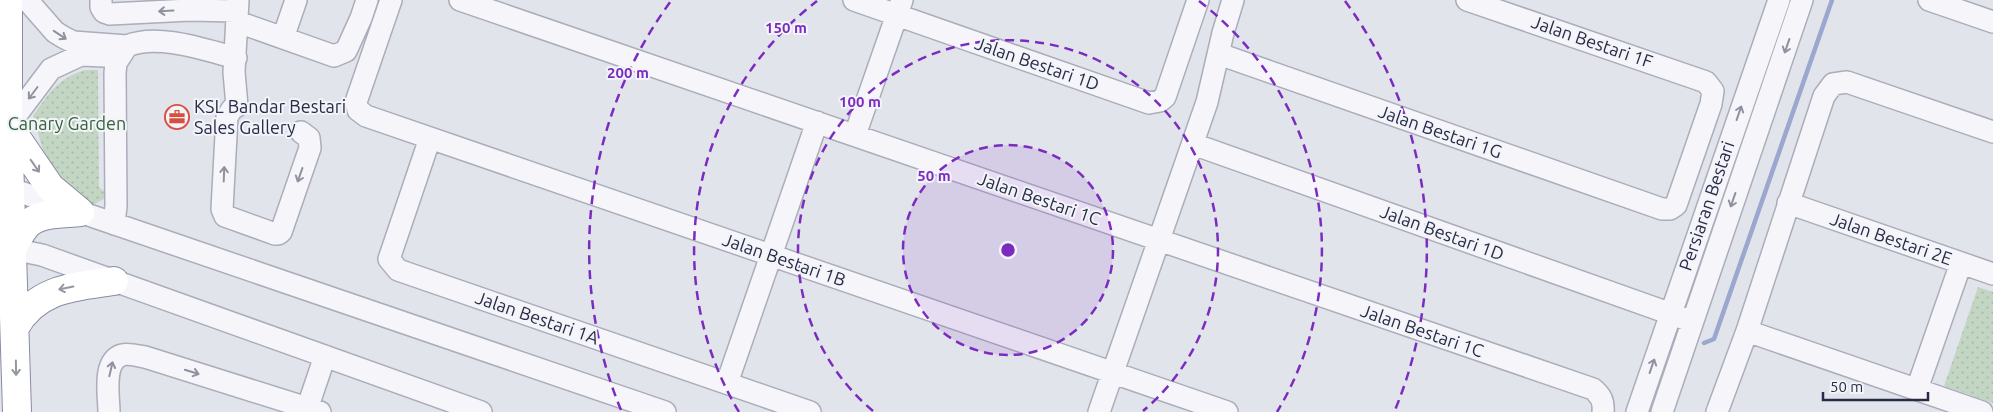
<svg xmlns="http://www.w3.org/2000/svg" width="1993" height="412" font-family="Ubuntu,sans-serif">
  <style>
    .park { fill: url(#park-dots) }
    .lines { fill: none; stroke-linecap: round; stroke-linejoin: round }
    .stream { stroke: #9ba7ce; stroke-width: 4.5 }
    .minor-casing { stroke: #aaadba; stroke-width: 24 }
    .highway-casing { stroke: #888ca4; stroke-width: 30 }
    .minor { stroke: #f6f6fa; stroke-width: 21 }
    .highway { stroke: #fff; stroke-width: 28 }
    .oneway { stroke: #9091a0 }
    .oneway2 { stroke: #9496a2 }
    .ring { fill: none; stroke: #7b2cbf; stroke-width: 2.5; stroke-dasharray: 9 6 }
    .labels { text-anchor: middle; stroke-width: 4; stroke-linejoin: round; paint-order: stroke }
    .street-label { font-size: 18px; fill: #292c46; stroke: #f2f4f9 }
    .poi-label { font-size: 18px; fill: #292c46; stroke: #f2f4f9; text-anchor: start }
    .park-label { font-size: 18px; fill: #356337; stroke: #f2f4f9 }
    .centre { fill: #7b2cbf; stroke: #f2f4f9; stroke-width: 2.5 }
    .ring-label { font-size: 15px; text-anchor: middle; font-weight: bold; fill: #7b2cbf; stroke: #f2f4f9; stroke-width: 4; stroke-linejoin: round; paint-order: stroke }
  </style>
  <defs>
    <pattern id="park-dots" width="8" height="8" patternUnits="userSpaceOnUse" patternTransform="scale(1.25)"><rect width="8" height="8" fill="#c3d6c3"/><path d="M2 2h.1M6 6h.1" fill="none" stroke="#a8b8a9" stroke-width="1.8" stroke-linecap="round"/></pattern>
  </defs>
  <rect width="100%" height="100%" fill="#e2e4ec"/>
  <path class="park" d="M85,70H98L99,187L109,196L93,205L51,178L33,116C49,93 57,79 85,70Z
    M1978,287L1993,292V403L1944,386Z"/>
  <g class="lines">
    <path class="stream" d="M1704,343L1714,339L1832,0"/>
    <defs>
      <path id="minor" d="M27,0L55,32L63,37L73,42L127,46C158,33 205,50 236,58
        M101,0V7L104,12L110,14L190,10L237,11
        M238,0L234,72L237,106L232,109L227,117L222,209L225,216L275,234H278L281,232L310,148L309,138L301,132
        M391,0L356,102L358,110L366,116L1227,412
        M460,0L1593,389C1601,396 1604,401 1603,412
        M854,0L1149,103L1160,101L1165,97L1198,0
        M1929,0L1993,22
        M238,22L334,56L346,51L361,18L367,0
        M283,38L296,0
        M1219,54L1662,209H1670L1676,205L1711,104L1713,91L1706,82L1467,0
        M8,126L51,69L81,55L104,56
        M855,135L902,0
        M430,138L389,259L398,270L810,412
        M1193,144L1691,321
        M0,188L11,189L80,212L665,412
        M1788,203L1993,274
        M114,224L116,206L115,73L116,63L127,46
        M0,249H12L42,255L481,412
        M1747,331L1982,412
        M727,383L817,122
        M1917,389L1961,263
        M109,412C109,396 102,361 122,355C129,353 138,356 145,357L320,412
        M306,412L325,356
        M1099,412L1207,102L1223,33L1233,0
        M1637,412L1779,0
        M1662,412L1802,0
        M1717,412L1747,331L1824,96L1833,84L1847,82L1993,132"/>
      <path id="highway" d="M8,0V126L17,412
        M9,127L50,187L80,212
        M12,249C16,241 21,232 27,225C39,212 64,214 80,212
        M15,327C37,288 74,287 114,281"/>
    </defs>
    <use href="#minor" class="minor-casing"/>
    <use href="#highway" class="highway-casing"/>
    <use href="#minor" class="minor"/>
    <use href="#highway" class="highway"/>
  </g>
  <defs><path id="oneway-shaft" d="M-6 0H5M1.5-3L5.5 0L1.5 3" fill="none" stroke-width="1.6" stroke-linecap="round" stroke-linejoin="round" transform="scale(1.25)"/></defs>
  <g class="oneway">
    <use href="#oneway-shaft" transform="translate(166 11) rotate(177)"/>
    <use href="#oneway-shaft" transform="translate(60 35) rotate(33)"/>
    <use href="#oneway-shaft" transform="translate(1787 46) rotate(109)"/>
    <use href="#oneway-shaft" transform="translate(33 93) rotate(127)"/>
    <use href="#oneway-shaft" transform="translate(1739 113) rotate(-71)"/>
    <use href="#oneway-shaft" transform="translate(224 174) rotate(-88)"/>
    <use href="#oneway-shaft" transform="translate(300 175) rotate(109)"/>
    <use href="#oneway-shaft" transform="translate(1733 200) rotate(109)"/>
    <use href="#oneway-shaft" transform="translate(1652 366) rotate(-71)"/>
    <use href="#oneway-shaft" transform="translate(111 369) rotate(-77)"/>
    <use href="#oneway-shaft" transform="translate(192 372) rotate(17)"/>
  </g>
  <g class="oneway2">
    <use href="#oneway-shaft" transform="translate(35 166) rotate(55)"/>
    <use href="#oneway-shaft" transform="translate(66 288) rotate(169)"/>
    <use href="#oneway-shaft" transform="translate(16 368) rotate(89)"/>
  </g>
  <circle cx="1008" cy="250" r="105" fill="#7b2cbf" fill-opacity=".12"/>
  <g class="ring">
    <circle cx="1008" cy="250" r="105"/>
    <path d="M873 411A210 210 0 1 1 1143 411"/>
    <path d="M739 412A314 314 0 0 1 817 1M1199 1A314 314 0 0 1 1277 412"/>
    <path d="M621 410A419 419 0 0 1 671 1M1345 1A419 419 0 0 1 1395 410"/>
  </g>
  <defs>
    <symbol id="office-ring" viewBox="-11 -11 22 22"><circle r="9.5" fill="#f2f4f9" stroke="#da4e3f" stroke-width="1.5"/><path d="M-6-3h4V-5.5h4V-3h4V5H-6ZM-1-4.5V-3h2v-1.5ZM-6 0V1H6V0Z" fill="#da4e3f"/></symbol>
  </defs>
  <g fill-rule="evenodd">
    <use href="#office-ring" x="163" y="103" width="28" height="28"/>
  </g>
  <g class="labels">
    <g class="street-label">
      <text transform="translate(1592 42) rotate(19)" y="6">Jalan Bestari 1F</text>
      <text transform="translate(1037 64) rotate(19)" y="6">Jalan Bestari 1D</text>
      <text transform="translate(1440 132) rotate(19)" y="6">Jalan Bestari 1G</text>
      <text transform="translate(1039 199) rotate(19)" y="6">Jalan Bestari 1C</text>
      <text transform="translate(1707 206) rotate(-71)" y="6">Persiaran Bestari</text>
      <text transform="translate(1442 233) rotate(20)" y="6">Jalan Bestari 1D</text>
      <text transform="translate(1891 239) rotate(19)" y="6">Jalan Bestari 2E</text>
      <text transform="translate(784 260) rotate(19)" y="6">Jalan Bestari 1B</text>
      <text transform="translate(537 318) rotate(19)" y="6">Jalan Bestari 1A</text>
      <text transform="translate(1422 331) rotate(19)" y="6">Jalan Bestari 1C</text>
    </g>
    <g class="poi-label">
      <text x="194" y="113">KSL Bandar Bestari<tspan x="194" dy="21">Sales Gallery</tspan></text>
    </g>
    <g class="park-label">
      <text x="67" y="130">Canary Garden</text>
    </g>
  </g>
  <circle cx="1008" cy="250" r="8" class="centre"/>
  <g class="ring-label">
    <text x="786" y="33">150 m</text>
    <text x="628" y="78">200 m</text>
    <text x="860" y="107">100 m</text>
    <text x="934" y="181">50 m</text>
  </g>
  <path d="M1823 392v8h105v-8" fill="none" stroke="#292c46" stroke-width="2.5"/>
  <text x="1830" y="392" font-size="15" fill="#292c46" stroke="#f2f4f9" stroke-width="4" paint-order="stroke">50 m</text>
</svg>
